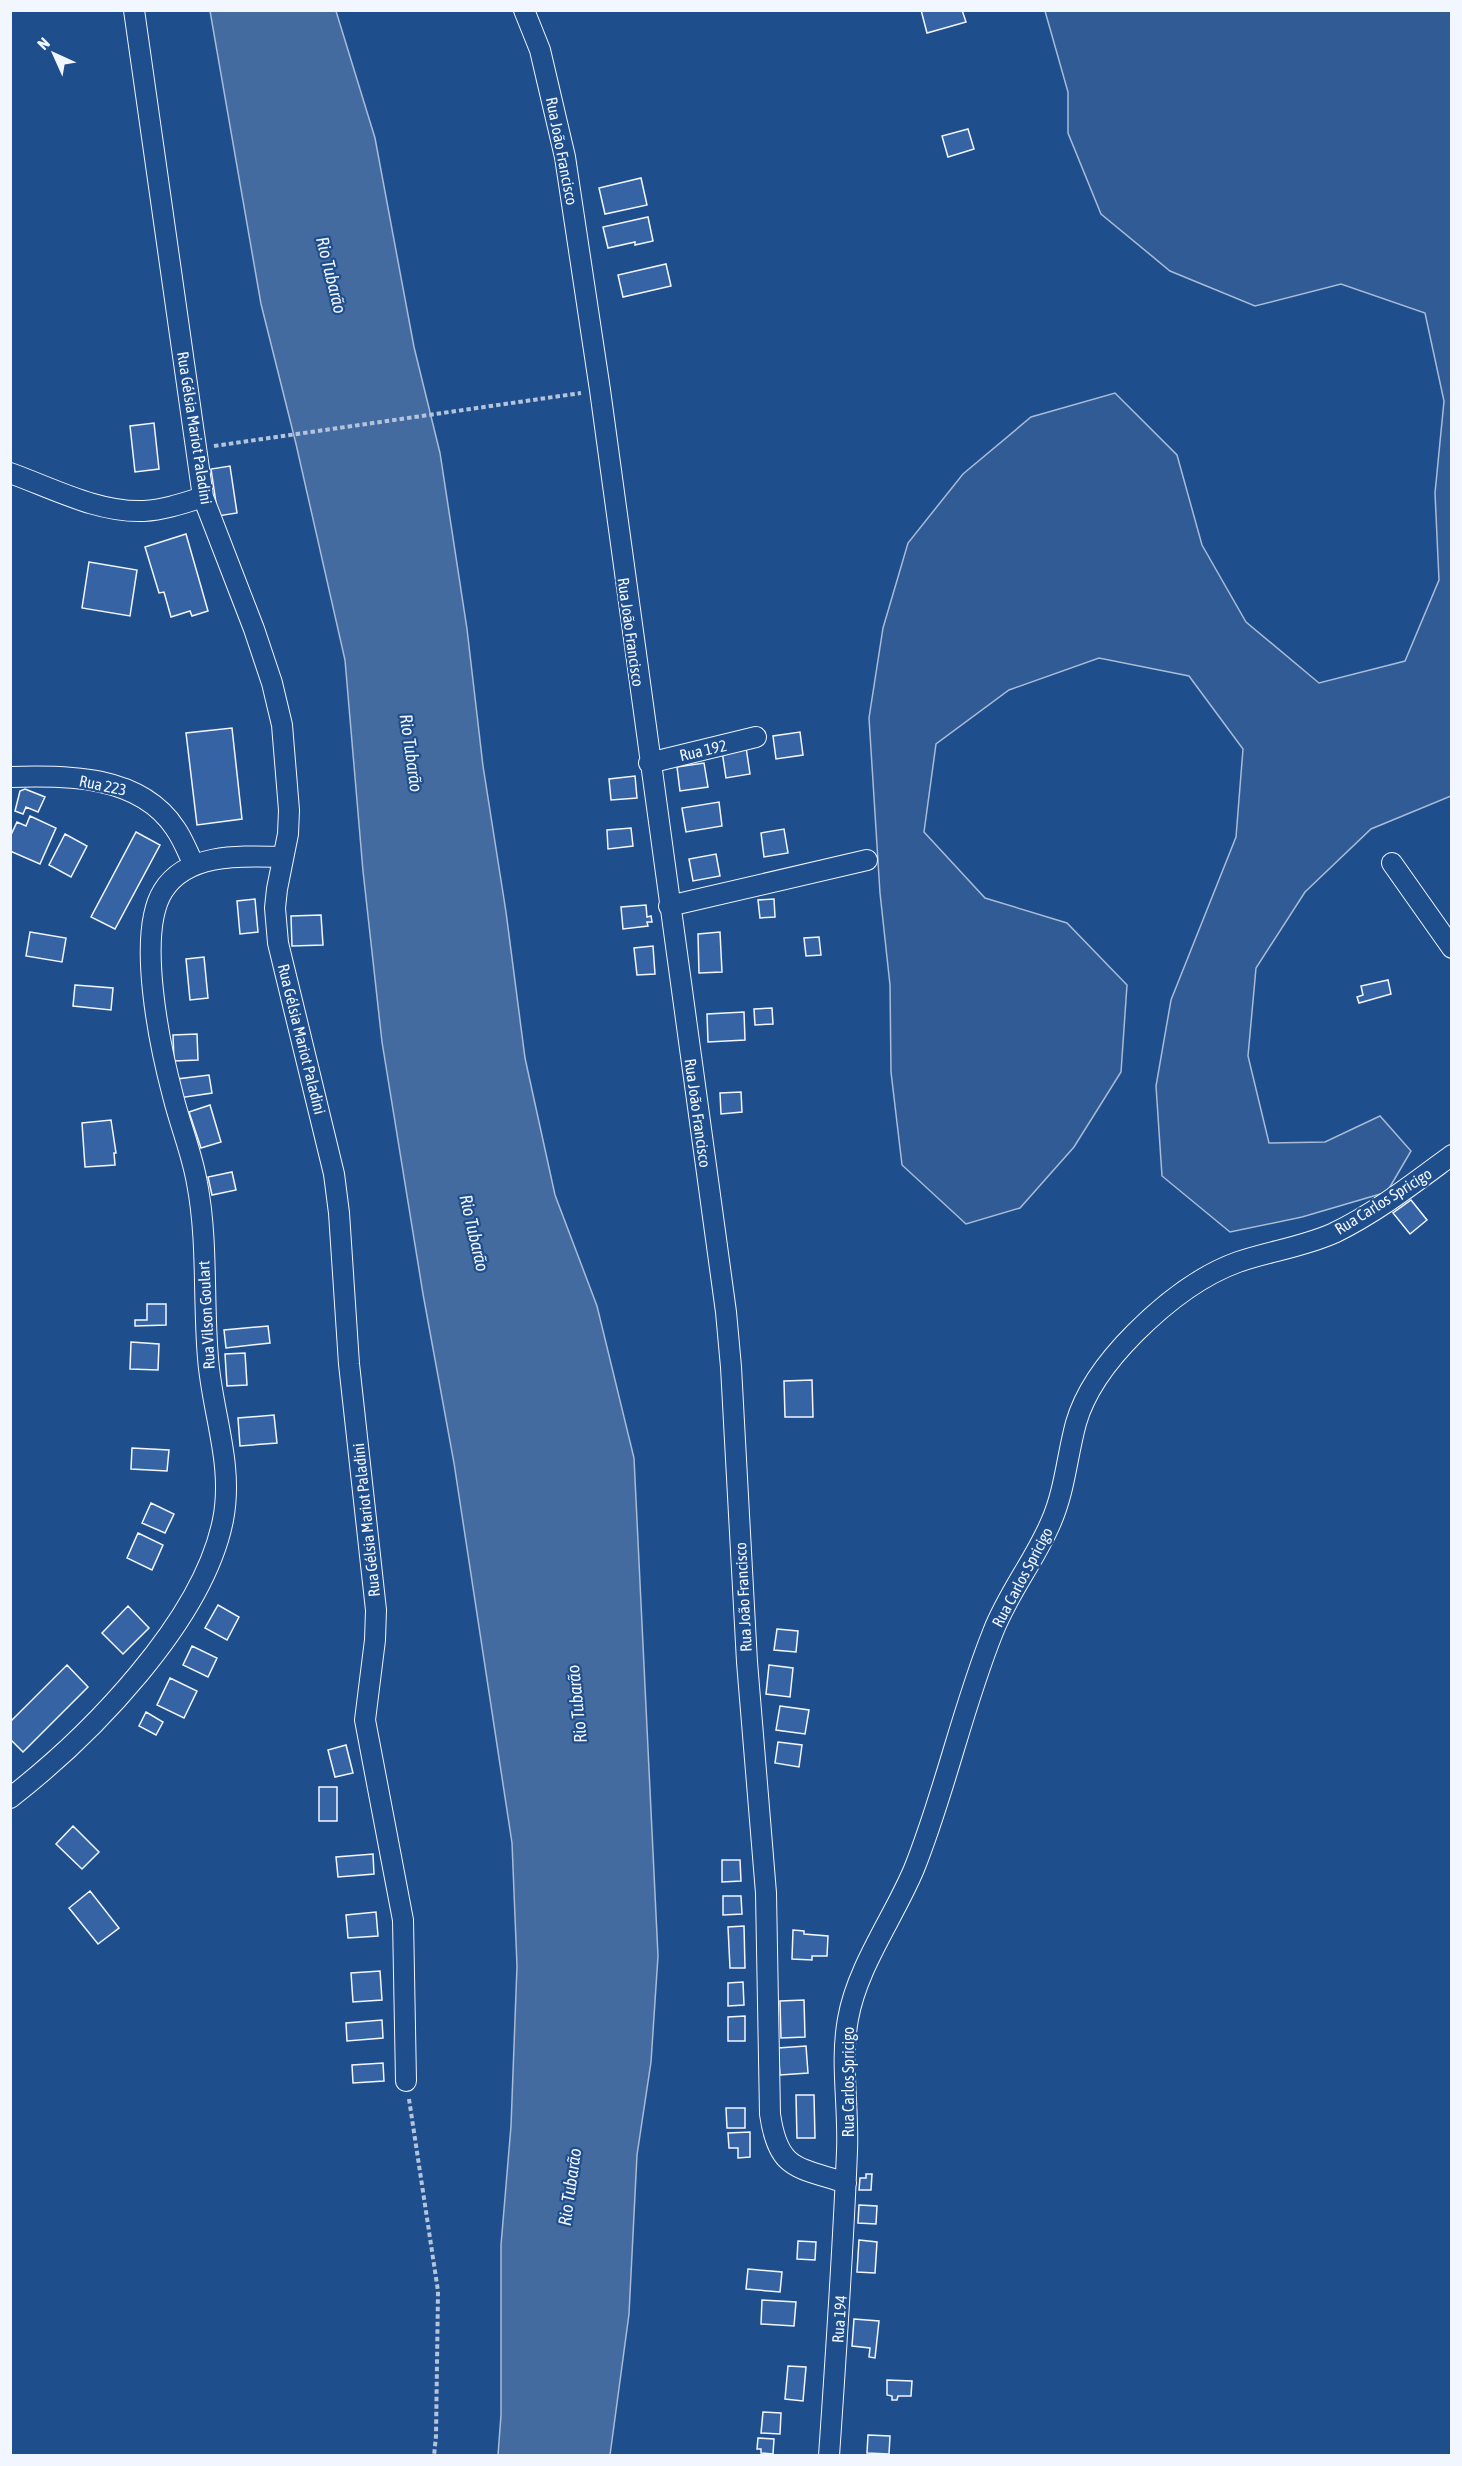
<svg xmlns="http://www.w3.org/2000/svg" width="1462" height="2466" font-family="'Asap Condensed',sans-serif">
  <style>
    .built { fill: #305b95; stroke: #a8bbd7; stroke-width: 1.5 }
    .water { fill: #446ba0; stroke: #a8bbd7; stroke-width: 1.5 }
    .building { fill: #3563a3; stroke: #f2f6ff; stroke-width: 1.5 }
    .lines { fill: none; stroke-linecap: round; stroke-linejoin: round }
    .minor-casing { stroke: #f2f6ff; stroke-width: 22 }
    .path { stroke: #b3c4dc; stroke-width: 4; stroke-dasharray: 4.5 3; stroke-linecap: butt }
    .minor { stroke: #1f4e8c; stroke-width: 20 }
    .labels { text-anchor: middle; stroke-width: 4.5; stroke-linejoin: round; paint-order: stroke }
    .street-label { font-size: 16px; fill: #f2f6ff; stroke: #1f4e8c }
    .water-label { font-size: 18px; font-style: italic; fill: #f2f6ff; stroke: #1f4e8c }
  </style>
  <rect width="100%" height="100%" fill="#1f4e8c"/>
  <path class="built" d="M1045,11H1451V796L1371,829L1305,892L1256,968L1248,1056L1269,1143L1325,1142L1380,1116L1411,1151L1387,1192L1302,1217L1230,1232L1162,1176L1156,1086L1171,1000L1236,837L1243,749L1189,676L1099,658L1009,690L936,744L924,832L985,898L1067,923L1127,985L1121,1072L1074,1147L1020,1208L966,1224L902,1165L891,1072L890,985L880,893L869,718L883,628L908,543L963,474L1031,417L1115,393L1177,455L1202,545L1246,622L1319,683L1405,661L1439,580L1435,493L1444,401L1425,313L1341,284L1255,306L1170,271L1101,214L1068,133V92Z"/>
  <path class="water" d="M210,11H336L375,138L414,347L440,453L467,629L483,766L506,912L525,1058L555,1195L597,1306L634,1458L658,1956L651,2062L637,2155L629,2314L610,2455H498L501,2415V2245L511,2126L517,1966L512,1843L454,1463L423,1294L382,1042L363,871L345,660L296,444L261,304Z"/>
  <path class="building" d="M921,10H962L966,22L927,33Z
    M968,129L974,149L948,157L942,136Z
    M641,178L647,205L605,214L599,188Z
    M648,217L653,241L635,245V242L608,248L603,227Z
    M666,264L671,286L623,297L618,275Z
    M154,423L159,469L135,472L130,426Z
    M230,466L237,513L218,516L211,469Z
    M186,534L208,611L192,616L190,611L171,617L164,592L159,593L145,547Z
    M89,562L137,570L130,616L82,608Z
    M232,728L242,819L197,825L186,733Z
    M800,732L803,755L776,759L773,736Z
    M746,747L750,774L726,778L722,751Z
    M704,763L708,787L680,791L677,767Z
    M635,776L637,798L611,800L609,779Z
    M25,789L45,797L38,812L26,807L23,814L15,811L20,791Z
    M719,802L722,826L686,832L682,808Z
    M30,816L56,828L40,864L10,851V837L17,822L26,826Z
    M631,828L633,846L608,849L607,830Z
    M784,829L788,853L764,857L761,833Z
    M136,832L160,845L115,929L91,917Z
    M65,834L87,846L71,877L49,865Z
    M716,854L720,876L693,881L689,859Z
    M255,899L258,932L240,934L237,901Z
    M774,899L775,917L760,918L758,900Z
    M646,905L647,917L651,916L652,922H647L648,926L623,929L621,907Z
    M321,915L323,945L292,946L291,916Z
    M30,932L66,938L62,962L26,956Z
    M720,932L722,972L699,973L698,934Z
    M819,937L821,955L806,956L804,938Z
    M653,946L655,974L637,975L634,948Z
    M204,957L208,998L190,1000L186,959Z
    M1388,980L1391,994L1359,1003L1357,997L1363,995L1361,986Z
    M75,985L113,988L111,1010L73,1006Z
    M772,1008L773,1024L755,1025L754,1009Z
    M744,1012L745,1040L708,1042L707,1014Z
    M197,1034L198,1060L174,1061L173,1035Z
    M209,1075L212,1093L179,1098L177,1079Z
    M741,1092L742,1112L721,1114L720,1093Z
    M210,1105L221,1142L201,1148L189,1112Z
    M111,1120L116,1153H114L115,1165L85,1167L82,1123Z
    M232,1172L236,1190L212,1195L208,1177Z
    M1411,1200L1427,1220L1410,1234L1393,1213Z
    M147,1304H166V1325L135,1326V1320H147Z
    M268,1326L270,1343L226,1348L224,1330Z
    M131,1342L159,1344L158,1370L130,1369Z
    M245,1353L247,1385L227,1386L225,1354Z
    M812,1380L813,1417H785L784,1381Z
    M274,1415L277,1443L240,1446L238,1418Z
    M132,1448L169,1450L167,1471L131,1469Z
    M151,1503L174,1514L165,1533L142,1523Z
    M138,1533L163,1545L152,1570L127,1558Z
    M218,1605L239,1617L227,1640L205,1628Z
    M128,1606L149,1628L123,1654L102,1633Z
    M777,1629L798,1631L796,1652L774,1650Z
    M192,1646L217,1658L208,1677L183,1665Z
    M67,1665L88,1687L23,1752L10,1739V1722Z
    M769,1665L793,1668L790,1697L766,1694Z
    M170,1678L197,1691L184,1718L157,1705Z
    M780,1706L809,1710L805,1734L776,1730Z
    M146,1712L163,1722L156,1735L139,1726Z
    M778,1742L802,1745L799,1767L775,1763Z
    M346,1745L353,1773L335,1777L328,1750Z
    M319,1787H337V1821H319Z
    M73,1826L99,1852L82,1869L56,1844Z
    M373,1854L374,1874L338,1877L336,1857Z
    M722,1860H740L741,1881L722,1882Z
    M90,1891L119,1928L98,1944L69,1908Z
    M723,1896H741L742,1914L723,1915Z
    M376,1912L378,1936L348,1938L346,1915Z
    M744,1926L745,1968H730L728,1927Z
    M793,1930L804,1931V1934L828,1936L827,1956H812V1960L792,1959Z
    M380,1971L382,2000L353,2002L351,1973Z
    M743,1982L744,2005L728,2006V1983Z
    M804,2000L805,2037L781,2038L780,2001Z
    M745,2016V2041H728V2017Z
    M382,2020L383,2038L347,2041L346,2023Z
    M806,2046L808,2073L780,2075L778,2048Z
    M383,2063L384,2081L353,2083L352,2065Z
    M796,2095H814L815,2138H797Z
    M726,2108H745V2128H727Z
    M750,2132V2157L738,2158V2148H729L728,2133Z
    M866,2174H872L871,2190H859L860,2178H866Z
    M859,2205L877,2206L876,2224L858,2223Z
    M859,2240L877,2242L875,2273L857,2272Z
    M798,2241L816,2242L815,2260L797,2259Z
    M748,2269L782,2272L780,2292L746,2289Z
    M762,2300L796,2302L794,2326L761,2324Z
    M854,2319L879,2321L875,2358L869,2357L870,2348L852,2346Z
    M788,2366L806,2367L803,2401L785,2399Z
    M887,2380L912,2381L911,2396H898L897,2400H892V2396L887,2395Z
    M763,2412L781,2413L780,2434L761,2433Z
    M868,2435L890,2436L889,2454L867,2453Z
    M758,2438L774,2439L773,2454L761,2453V2449H757Z"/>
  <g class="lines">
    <defs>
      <path id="minor" d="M134,10L203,497L254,629L272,683L282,725L289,810L288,834L277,889L275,908L278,943L334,1174L339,1213L349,1364L376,1610L375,1640L365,1720L403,1920L406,2081
        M524,10L540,50L565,157L600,390L726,1312L731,1367L747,1662L766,1893L770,2114C778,2171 798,2167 846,2183
        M10,473C52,488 98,513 144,511C164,510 184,503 203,497
        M649,763L756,737
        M10,777C67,775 140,775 175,828C183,839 188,853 194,865
        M1392,863L1452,948
        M669,906L867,860
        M10,1798C90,1736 203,1621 223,1520C234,1464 212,1413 208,1358C203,1300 208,1240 197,1183C192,1153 180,1125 173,1096C160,1047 136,934 163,891C187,852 243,856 282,857
        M829,2456C836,2354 843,2253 847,2151C849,2107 840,2062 848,2019C857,1967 894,1917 914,1869C945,1792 962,1709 993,1632C1008,1593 1035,1560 1051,1522C1065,1490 1067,1456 1076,1423C1086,1388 1110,1358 1135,1333C1164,1304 1199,1276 1238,1262C1270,1251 1303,1247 1334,1233C1377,1212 1414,1183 1452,1155"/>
    </defs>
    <use href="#minor" class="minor-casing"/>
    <path class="path" d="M214,446L581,393
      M409,2099L438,2291L436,2436L434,2456"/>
    <use href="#minor" class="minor"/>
  </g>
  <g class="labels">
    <g class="street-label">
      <text transform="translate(562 151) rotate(79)" y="6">Rua João Francisco</text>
      <text transform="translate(195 428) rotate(81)" y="6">Rua Gélsia Mariot Paladini</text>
      <text transform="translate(631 632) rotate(82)" y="6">Rua João Francisco</text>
      <text transform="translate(703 750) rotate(-13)" y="6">Rua 192</text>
      <text transform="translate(103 785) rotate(12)" y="6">Rua 223</text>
      <text transform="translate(302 1039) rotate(76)" y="6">Rua Gélsia Mariot Paladini</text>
      <text transform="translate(698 1113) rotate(82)" y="6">Rua João Francisco</text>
      <text transform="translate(1383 1201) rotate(-32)" y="6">Rua Carlos Spricigo</text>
      <text transform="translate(206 1315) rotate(-93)" y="6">Rua Vilson Goulart</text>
      <text transform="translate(366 1520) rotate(-96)" y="6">Rua Gélsia Mariot Paladini</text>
      <text transform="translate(1022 1577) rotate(-62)" y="6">Rua Carlos Spricigo</text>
      <text transform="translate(743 1597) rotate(-93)" y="6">Rua João Francisco</text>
      <text transform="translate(848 2082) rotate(-90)" y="6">Rua Carlos Spricigo</text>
      <text transform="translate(839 2319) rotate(-86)" y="6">Rua 194</text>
    </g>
    <g class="water-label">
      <text transform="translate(331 275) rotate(76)" y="6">Rio Tubarão</text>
      <text transform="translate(411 753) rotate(82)" y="6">Rio Tubarão</text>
      <text transform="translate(474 1233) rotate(77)" y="6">Rio Tubarão</text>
      <text transform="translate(577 1704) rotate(-96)" y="6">Rio Tubarão</text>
      <text transform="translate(570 2187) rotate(-82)" y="6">Rio Tubarão</text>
    </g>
  </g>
  <rect width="1462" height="2466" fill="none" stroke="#f2f6ff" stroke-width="24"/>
  <g transform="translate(54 54) rotate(315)" stroke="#1f4e8c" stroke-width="4.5" paint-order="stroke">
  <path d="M0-4.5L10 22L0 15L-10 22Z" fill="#f2f6ff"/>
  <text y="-9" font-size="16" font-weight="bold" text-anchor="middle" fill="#f2f6ff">N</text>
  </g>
</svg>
